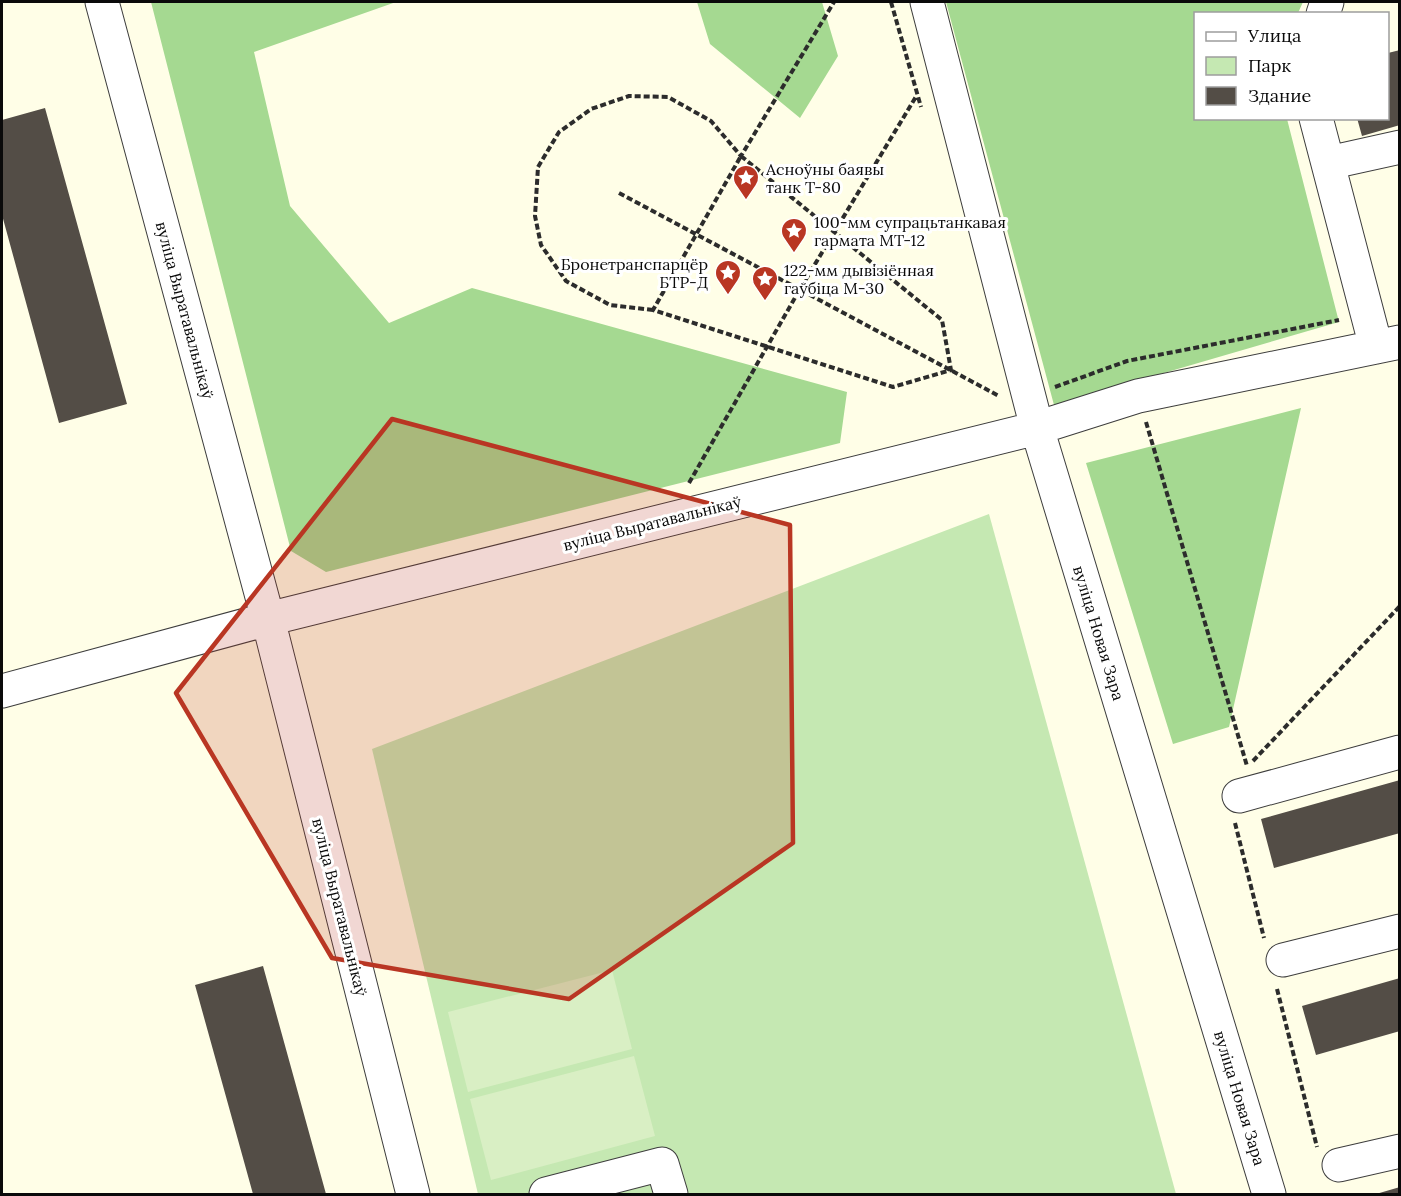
<svg xmlns="http://www.w3.org/2000/svg" width="1401" height="1196" font-family="Lora,serif">
  <style>
    .green { fill: #c5e8b2 }
    .forest { fill: #a5d991 }
    .pitch { fill: #d9efc4 }
    .building { fill: #534d46 }
    .lines { fill: none; stroke-linecap: round; stroke-linejoin: round }
    .minor-casing { stroke: #3d3d3d; stroke-width: 35 }
    .path { stroke: #2c2c2c; stroke-width: 4; stroke-dasharray: 6 3; stroke-linecap: butt }
    .minor { stroke: #fff; stroke-width: 33 }
    .marked { fill: #b93623; fill-opacity: 0.2; stroke: #b93623; stroke-width: 4.5; stroke-linejoin: round }
    .labels { text-anchor: middle; stroke-width: 6; stroke-linejoin: round; paint-order: stroke }
    .poi-label { font-size: 16px; fill: #0a0a0a; stroke: #fff; text-anchor: start }
    .street-label { font-size: 16px; fill: #0a0a0a; stroke: #fff }
  </style>
  <rect width="100%" height="100%" fill="#fffee7"/>
  <path class="green" d="M989,514L1176,1194H478L372,749Z"/>
  <path class="forest" d="M151,2H396L254,52L290,206L389,323L472,288L847,392L840,443L326,572L291,551Z
    M697,2H822L838,56L800,118L710,44Z
    M946,2H1303L1298,13L1196,14V118L1287,119L1339,322L1054,405Z
    M1301,408L1229,727L1173,744L1086,463Z"/>
  <path class="pitch" d="M612,970L632,1049L468,1092L448,1012Z
    M634,1056L655,1136L491,1180L470,1099Z"/>
  <path class="building" d="M1400,50V125L1362,136L1357,118H1388V53Z
    M45,108L127,404L59,423L2,215V120Z
    M1400,780V833L1274,868L1261,819Z
    M263,966L326,1194H253L195,985Z
    M1400,978V1031L1316,1055L1302,1006Z
    M1400,1187V1194H1376Z"/>
  <g class="lines">
    <defs>
      <path id="minor" d="M102,2L268,619L413,1194
        M1323,14L1327,2
        M1316,118L1376,347
        M1328,163L1400,147
        M2,691L268,619L1037,428L927,2
        M1239,796L1400,752
        M1283,960L1400,931
        M1339,1165L1400,1151
        M546,1194L662,1164L671,1194
        M1269,1194L1037,428L1138,396L1400,342"/>
    </defs>
    <use href="#minor" class="minor-casing"/>
    <path class="path" d="M891,2L921,107
      M741,156L942,320L951,370L893,387L653,310Z
      M619,193L999,396
      M653,310L610,305L566,281L541,245L535,216L538,167L559,132L591,109L629,96L668,97L711,121L741,156L834,2
      M1055,387L1127,361L1339,320
      M1146,422L1247,766
      M689,483L800,289L917,95
      M1253,761L1400,606
      M1235,823L1264,938
      M1277,989L1317,1147"/>
    <use href="#minor" class="minor"/>
  </g>
  <path class="marked" d="M392,419L790,525L793,843L569,999L332,958L176,693Z"/>
  <defs>
    <symbol id="sight-pin" viewBox="-11 -11 22 30"><path d="M0 17L-7.5 6A9.5 9.5 0 1 1 7.5 6Z" fill="#b93623" stroke="#fff"/><path d="M0-6L1.8-2.2L6-1.7L2.9 1.2L3.7 5.4L0 3.3L-3.7 5.4L-2.9 1.2L-6-1.7L-1.8-2.2Z" fill="#fff"/></symbol>
  </defs>
  <g fill-rule="evenodd">
    <use href="#sight-pin" x="731" y="163" width="30" height="40"/>
    <use href="#sight-pin" x="779" y="216" width="30" height="40"/>
    <use href="#sight-pin" x="713" y="258" width="30" height="40"/>
    <use href="#sight-pin" x="750" y="264" width="30" height="40"/>
  </g>
  <g class="labels">
    <g class="poi-label">
      <text x="766" y="175">Асноўны баявы<tspan x="766" dy="18">танк Т-80</tspan></text>
      <text x="814" y="228">100-мм супрацьтанкавая<tspan x="814" dy="18">гармата МТ-12</tspan></text>
      <text x="708" y="270" text-anchor="end">Бронетранспарцёр<tspan x="708" dy="18">БТР-Д</tspan></text>
      <text x="784" y="276">122-мм дывізіённая<tspan x="784" dy="18">гаўбіца М-30</tspan></text>
    </g>
    <g class="street-label">
      <text transform="translate(185 310) rotate(75)" y="6">вуліца Выратавальнікаў</text>
      <text transform="translate(652 523) rotate(-14)" y="6">вуліца Выратавальнікаў</text>
      <text transform="translate(1099 633) rotate(73)" y="6">вуліца Новая Зара</text>
      <text transform="translate(340 907) rotate(76)" y="6">вуліца Выратавальнікаў</text>
      <text transform="translate(1240 1098) rotate(73)" y="6">вуліца Новая Зара</text>
    </g>
  </g>
  <rect width="1401" height="1196" fill="none" stroke="#0a0a0a" stroke-width="6"/>
  <rect x="1194" y="12" width="195" height="108" fill="#ffffff" stroke="#9d9d9d" stroke-width="1.5"/>
  <rect x="1206" y="32" width="30" height="9" fill="#ffffff" stroke="#9d9d9d" stroke-width="1.5"/>
  <text x="1248" y="42" font-size="18" fill="#0a0a0a">Улица</text>
  <rect x="1206" y="57" width="30" height="18" fill="#c5e8b2" stroke="#9d9d9d" stroke-width="1.5"/>
  <text x="1248" y="72" font-size="18" fill="#0a0a0a">Парк</text>
  <rect x="1206" y="87" width="30" height="18" fill="#534d46" stroke="#9d9d9d" stroke-width="1.5"/>
  <text x="1248" y="102" font-size="18" fill="#0a0a0a">Здание</text>
</svg>
